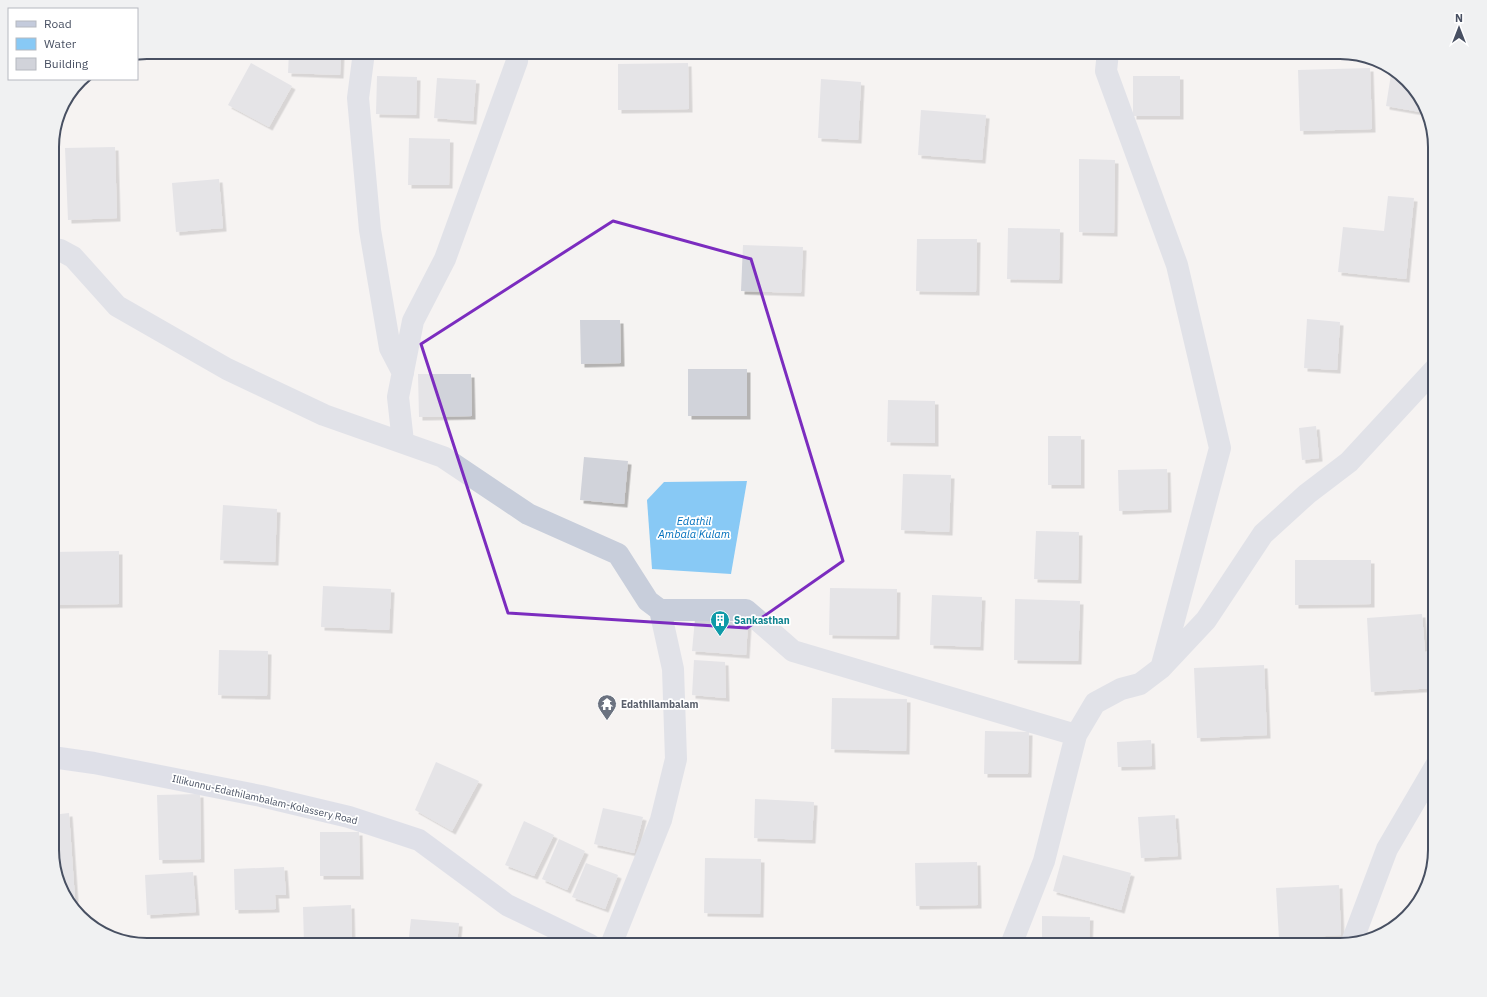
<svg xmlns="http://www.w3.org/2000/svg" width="1487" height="997" font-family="'IBM Plex Sans',sans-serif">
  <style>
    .water { fill: #88c9f5 }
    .building { fill: #d1d3da; filter: url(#shadow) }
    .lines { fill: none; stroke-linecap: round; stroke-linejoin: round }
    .street { stroke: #c8cedb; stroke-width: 22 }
    .secondary { stroke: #c4cbdc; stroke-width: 22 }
    .marked { fill: none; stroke: #7b2cbf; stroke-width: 3; stroke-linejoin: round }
    .labels { text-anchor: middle; stroke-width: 3.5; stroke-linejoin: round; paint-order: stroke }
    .culture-label { font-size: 10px; font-weight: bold; fill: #0d838f; stroke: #fff; text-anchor: start }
    .worship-label { font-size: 10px; font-weight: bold; fill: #5b616d; stroke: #fff; text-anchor: start }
    .street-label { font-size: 10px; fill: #485062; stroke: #fff }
    .water-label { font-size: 11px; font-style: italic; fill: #0070bd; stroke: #fff }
    .rim { fill: none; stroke: #485062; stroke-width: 2 }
  </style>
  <defs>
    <filter id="shadow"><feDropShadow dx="3.5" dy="3.5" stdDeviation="0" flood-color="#0004"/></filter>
  </defs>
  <rect width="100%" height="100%" fill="#f5f3f2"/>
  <path class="water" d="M747,481L731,574L652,569L647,500L664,482Z"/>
  <path class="building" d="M289,52H341L340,75L288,73Z
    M251,63L292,86L269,127L228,105Z
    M688,63L689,109L618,110V64Z
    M1370,68L1372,129L1300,131L1298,70Z
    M1392,68L1422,100L1426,113L1386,106Z
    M377,76L417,77L416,115L376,114Z
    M1133,76H1180V116H1133Z
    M437,78L476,80L473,121L434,118Z
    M821,79L861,82L858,140L818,138Z
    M921,110L986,115L982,160L918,155Z
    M409,138L450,139L449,185H408Z
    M115,147L117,218L68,220L65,148Z
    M1079,159L1115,160L1114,233L1079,232Z
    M219,179L223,228L176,232L172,183Z
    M1388,196L1414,198L1406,279L1338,272L1343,227L1384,231Z
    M1008,228L1060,229L1059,280L1007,279Z
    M917,239H977L976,292L916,291Z
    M743,245L803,247L801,293L741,291Z
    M1307,319L1340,322L1337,370L1304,368Z
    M580,320H620L621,363L581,364Z
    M688,369H747V416H688Z
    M418,374H471L472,416L419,417Z
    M888,400L935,401V443L887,442Z
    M1316,426L1319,458L1302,460L1299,428Z
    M1048,436H1081V485H1048Z
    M584,457L628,461L624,504L580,500Z
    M1167,469L1168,509L1119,511L1118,470Z
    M903,474L951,475L949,532L901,530Z
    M223,505L277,509L275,562L220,560Z
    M1036,531L1079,532L1078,580L1034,579Z
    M119,551V604L52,605V552Z
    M1295,560H1371V604L1295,605Z
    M323,586L391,589L389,630L321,627Z
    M830,588L897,589L896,636L829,635Z
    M932,595L982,597L980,647L930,645Z
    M1015,599L1080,601L1078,661L1014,660Z
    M1422,614L1425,652L1435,651V688L1371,692L1367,618Z
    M695,619L748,623L746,655L692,651Z
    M219,650L268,651L267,696L218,695Z
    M694,660L725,662L726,698L692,695Z
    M1264,665L1267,735L1197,738L1194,668Z
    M832,698L907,699L906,751L831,749Z
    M985,731L1029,732L1028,774H984Z
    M1151,740L1152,766L1118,767L1117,742Z
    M436,762L479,781L452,831L415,810Z
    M200,794L201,859L159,860L157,795Z
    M755,799L814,802L812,840L754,838Z
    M603,808L643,817L634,853L594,844Z
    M69,813L75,899H66L52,856V815Z
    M1175,815L1178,856L1141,858L1138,817Z
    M524,821L554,835L534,876L505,865Z
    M320,832H359L360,876H320Z
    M559,839L585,851L567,890L542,879Z
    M1063,855L1131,873L1121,910L1053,891Z
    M705,858L761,859L760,914L704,913Z
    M977,862L978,905L916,906L915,863Z
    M586,863L618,875L605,909L572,897Z
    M284,867L286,895H275L276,909L235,910L234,869Z
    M193,872L196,912L147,915L145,875Z
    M1339,885L1341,935L1279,939L1276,888Z
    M351,905L352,945H304L303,907Z
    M1042,916L1090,917L1089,945H1042Z
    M411,919L459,923L457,945H408Z
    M1158,937V945H1115L1114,940Z"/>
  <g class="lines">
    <path class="street" d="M364,52L358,98L370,230L390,348L403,373
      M1108,52L1106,71L1177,265L1220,448L1162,665
      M52,249L60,250L73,257L117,306L227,369L324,415L443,457L528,514L618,554L648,601L660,610L673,669L676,759L661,820L611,945
      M403,442L398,397L413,321L445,259L517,61L518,52
      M660,610H746L793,651L1076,735
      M1352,942L1387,849L1435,767
      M1011,945L1044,861L1076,735L1095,703L1121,689L1140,684L1161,668L1206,620L1263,534L1307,494L1349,462L1435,369"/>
    <path class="secondary" d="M52,757L94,763L261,796L349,817L419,840L507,905L590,945"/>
  </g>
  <path d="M0 0H1487V997H0ZM613,221L751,259L843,561L747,628L508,613L421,344Z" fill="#f5f3f2" fill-opacity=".55" fill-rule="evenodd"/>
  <path class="marked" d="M613,221L751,259L843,561L747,628L508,613L421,344Z"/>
  <defs>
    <symbol id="building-pin" viewBox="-11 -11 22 30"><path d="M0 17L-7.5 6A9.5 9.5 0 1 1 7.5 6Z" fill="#0f9aa8" stroke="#fff"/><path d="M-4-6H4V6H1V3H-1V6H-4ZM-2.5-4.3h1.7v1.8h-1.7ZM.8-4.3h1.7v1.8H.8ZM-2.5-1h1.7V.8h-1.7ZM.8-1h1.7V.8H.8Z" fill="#fff"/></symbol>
    <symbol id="temple-pin" viewBox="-11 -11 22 30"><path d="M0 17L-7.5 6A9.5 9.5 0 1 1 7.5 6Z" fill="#6b7280" stroke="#fff"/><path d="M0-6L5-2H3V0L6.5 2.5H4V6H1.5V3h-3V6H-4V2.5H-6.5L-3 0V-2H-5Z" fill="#fff"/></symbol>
  </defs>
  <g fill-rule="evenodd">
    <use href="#building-pin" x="709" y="609" width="22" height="30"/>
    <use href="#temple-pin" x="596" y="693" width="22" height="30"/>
  </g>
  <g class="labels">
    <g class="culture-label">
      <text x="734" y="624">Sankasthan</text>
    </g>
    <g class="worship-label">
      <text x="621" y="708">Edathilambalam</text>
    </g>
    <g class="street-label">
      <text transform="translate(265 799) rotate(13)" y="4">Illikunnu-Edathilambalam-Kolassery Road</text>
    </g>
    <g class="water-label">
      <text x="694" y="525">Edathil<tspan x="694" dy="13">Ambala Kulam</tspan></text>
    </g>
  </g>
  <path d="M0 0H1487V997H0ZM147 59H1340A88 88 0 0 1 1428 147V850A88 88 0 0 1 1340 938H147A88 88 0 0 1 59 850V147A88 88 0 0 1 147 59Z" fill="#f0f1f2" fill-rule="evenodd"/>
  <path class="rim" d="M147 59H1340A88 88 0 0 1 1428 147V850A88 88 0 0 1 1340 938H147A88 88 0 0 1 59 850V147A88 88 0 0 1 147 59Z"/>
  <rect x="8" y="8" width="130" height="72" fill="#ffffff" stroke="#b6b9c0"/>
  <rect x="16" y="21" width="20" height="6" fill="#c4cbdc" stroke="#b6b9c0"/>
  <text x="44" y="28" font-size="12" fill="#485062">Road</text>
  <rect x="16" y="38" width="20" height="12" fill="#88c9f5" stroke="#b6b9c0"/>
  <text x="44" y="48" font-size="12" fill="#485062">Water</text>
  <rect x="16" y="58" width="20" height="12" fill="#d1d3da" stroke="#b6b9c0"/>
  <text x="44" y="68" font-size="12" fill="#485062">Building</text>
  <g transform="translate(1459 28)" stroke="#ffffff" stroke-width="3" paint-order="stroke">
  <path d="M0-3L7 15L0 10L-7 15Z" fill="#485062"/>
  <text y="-6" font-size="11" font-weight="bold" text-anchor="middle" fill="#485062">N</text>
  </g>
</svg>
